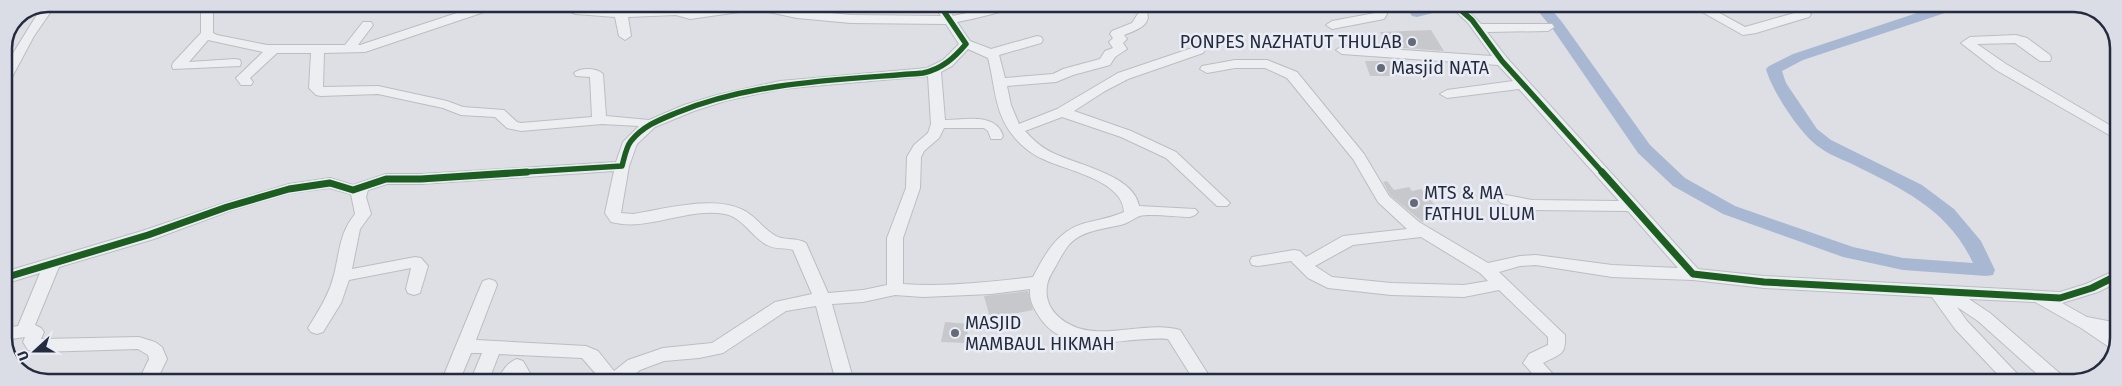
<svg xmlns="http://www.w3.org/2000/svg" width="2122" height="386" font-family="'Fira Sans',sans-serif">
  <style>
    .lines { fill: none; stroke-linecap: round; stroke-linejoin: round }
    .river { fill: #a9b8d2; fill-rule: evenodd }
    .building { fill: #c6c8cc }
    .minor-casing { stroke: #bcbdc2; stroke-width: 2 }
    .minor { fill: #edeef1; fill-rule: evenodd }
    .cycleway-far1-casing { stroke: #eaedf5; stroke-width: 8 }
    .cycleway-casing { stroke: #eaedf5; stroke-width: 10 }
    .cycleway-far1 { stroke: #1b5e20; stroke-width: 5.5 }
    .cycleway { stroke: #1b5e20; stroke-width: 7 }
    .poi-dot { fill: #656a78; stroke: #eaedf5; stroke-width: 2 }
    .labels { text-anchor: middle; stroke-width: 5; stroke-linejoin: round; paint-order: stroke }
    .poi-label { font-size: 18px; fill: #242b3e; stroke: #eaedf5; text-anchor: start }
    .rim { fill: none; stroke: #242b3e; stroke-width: 2.5 }
  </style>
  <rect width="100%" height="100%" fill="#dedfe4"/>
  <g class="lines">
    <path class="river" d="M1435,4H1458L1456,7L1417,17L1412,16L1410,13L1412,10Z
      M1529,4H1547L1562,22L1650,145L1685,178L1735,206L1853,247L1903,258L1973,263C1948,209 1902,189 1852,164C1841,159 1828,154 1819,147C1800,134 1772,91 1766,69L1769,66L1793,54L1938,6V4H1952L1953,8L1951,11L1803,60L1782,71L1786,83L1817,129L1831,140L1922,185L1954,209L1981,241L1995,270L1993,275L1986,276L1903,270L1843,257L1723,214L1673,186L1638,153L1552,28L1537,10Z"/>
  </g>
  <path class="building" d="M1431,30L1444,51L1389,47L1380,32Z
    M1365,61H1391L1397,76H1370Z
    M1387,181L1394,190L1409,187L1412,191L1421,189L1445,217L1422,222L1420,220L1390,195L1383,182Z
    M1028,291L1033,310L990,318L984,296Z
    M945,322L969,324L966,343L941,342Z"/>
  <g class="lines">
    <defs>
      <path id="minor" d="M49,4H75L73,7L52,10L34,36L11,79L4,83V68L38,13L33,10Z
        M201,4H241L239,7L213,12V33L217,35L267,45H345L363,22H371L373,25L358,45H360L484,4H501L499,7L365,52L324,53L323,87L378,86L447,101L463,107L504,110L517,122L521,123L592,117L590,77L576,76L574,73C581,67 597,68 603,74L606,116L649,120L684,105L717,95L780,81L927,68L943,60L959,44L946,24L851,23L797,18L764,11L739,12L690,19L676,15L628,17L631,36L625,40L619,36L615,17L576,14L556,7L554,4H571L578,7L621,10L676,7L690,11L739,4H768L798,10L851,15L941,16L933,4H945L953,16L990,8L998,4H1021L1019,7C999,12 979,18 957,22L970,41L991,49L1037,36L1041,37L1043,40L1041,43L999,55L1005,78L1053,74L1063,69L1100,59L1105,51L1113,48L1109,42L1113,38L1110,34L1112,31L1132,23L1139,12H1147C1152,26 1134,31 1124,35L1127,39L1123,43L1127,49L1115,57L1110,65L1073,75L1056,82L1007,86L1011,105L1019,124L1057,109L1118,73L1195,47H1203L1205,50L1203,53L1128,79L1105,91L1074,111L1131,131L1176,152L1227,200L1230,203L1227,206H1217L1166,158L1121,137L1062,117L1025,131C1033,140 1042,148 1053,153C1077,165 1134,175 1139,206L1195,209L1198,212L1195,215L1190,217C1179,217 1149,213 1140,216C1136,217 1130,222 1124,224C1106,229 1080,230 1068,246C1064,251 1061,257 1058,262C1054,270 1048,277 1047,286C1044,304 1056,318 1071,325C1100,341 1148,320 1180,330L1213,382H1195L1168,339C1127,335 1069,360 1040,318C1034,309 1029,300 1030,289L991,294L923,297L895,295L863,302L832,304L854,382H836L816,306L786,311L723,353L699,358L664,361L640,370L626,382H603L582,358L499,354L488,382H470L482,353H471L459,382H441L481,285L483,281L489,279L495,281L497,285L476,340L586,346L598,351L614,371L628,360L663,348L712,343L775,302L812,294L793,250C785,247 775,250 767,245C752,237 742,217 725,214C687,207 648,232 611,222L605,213L614,171L421,184H387L368,190L366,197L371,214L360,229L352,269L415,257L421,258L428,266L420,293L414,295L408,293L406,289L411,268L349,280L341,303L323,332L317,334L311,332L308,328C319,310 329,295 334,275C340,251 339,234 355,214L351,194L329,188L290,193L232,210L154,239L59,267L35,325L41,328L44,332L41,339L139,337L155,342L162,347L167,359L156,382H138L149,359L148,355L138,349L39,352L28,350L23,342L25,337L4,340V328L18,326L40,273L4,284V272L142,231L222,204L289,184L330,178L353,185L386,174H421L616,162L623,142L639,126L602,124L521,131L507,128L495,117L461,115L443,108L378,94L321,96L316,95L309,88L311,53H277L250,78L253,82L251,85H241L236,78L263,52L208,40L189,62L235,59L240,60L241,63L240,66L173,69L172,66L173,63L201,33ZM968,49L988,58C995,84 994,110 1011,133C1018,143 1031,154 1043,159C1067,171 1123,180 1124,212C1111,218 1096,220 1082,224C1057,232 1045,254 1033,277C990,282 946,287 903,284V238L920,188L921,157L924,151L939,138L944,128H984L988,131L991,139H1001L1003,136C996,112 964,120 945,120L941,72L952,66ZM928,76L931,124L928,133L914,145L907,157L906,188L887,238V285L863,290L828,293L806,243C796,237 785,241 776,236C764,230 756,216 743,210C714,195 665,209 633,214L621,213L629,166L637,144L655,127L694,111L725,101L780,89Z
        M1368,4H1380L1387,14L1384,19L1332,29L1326,25L1332,21L1375,13Z
        M1448,4H1461L1481,24H1552L1554,27L1548,31L1487,32L1507,58L1698,269L1764,276L2060,292L2086,284L2118,269V282L2098,292L2062,303L2087,317L2118,323V344L2115,349H2112L2081,328L2035,302L1969,299L1990,313L2064,377L2067,382H2046L1978,321L1957,307L1967,321L2025,382H2005L1955,329L1932,297L1764,288L1693,280L1612,277L1536,265L1520,266L1499,272L1565,335C1566,356 1560,354 1543,363L1560,382H1540L1523,363L1529,354L1548,345V337L1499,290L1464,297L1391,295L1328,288L1308,278L1291,261L1258,266L1252,265L1250,261L1252,257L1294,250L1300,251L1306,257L1343,236L1407,229L1378,202L1353,159L1287,78L1265,68H1235L1207,73L1200,69L1202,66L1235,60H1267L1297,72L1364,154L1389,196L1419,222L1488,263L1520,256L1536,255L1612,265L1678,268L1628,211L1532,210L1501,203L1498,200L1501,197L1506,195L1532,200L1619,201L1519,89L1447,98L1440,94L1447,90L1513,81L1498,65L1342,54L1336,50L1342,46L1492,56L1468,23ZM1421,237L1480,273L1488,281L1464,285L1391,283L1332,277L1315,266L1353,245Z
        M1688,4H1703L1745,27L1805,10L1811,14L1809,17L1756,33L1743,35Z
        M2016,35L2027,38L2050,55L2051,58L2050,61H2040L2015,43L1977,44L2006,64L2118,130V140L1996,70L1961,43L1970,37Z
        M517,359L523,361L535,382H517L516,380L515,382H497C502,372 506,363 517,359Z"/>
    </defs>
    <use href="#minor" class="minor-casing"/>
    <use href="#minor" class="minor"/>
    <defs>
      <path id="cycleway-far1" d="M1454,4L1472,20L1502,61L1603,173
        M508,173L622,166C624,159 626,147 631,141C643,126 659,120 676,113C754,81 840,80 923,73C942,69 954,58 966,44L939,4"/>
      <path id="cycleway" d="M1602,172L1693,274L1764,282L2060,298L2092,288L2118,275
        M4,278L148,235L227,207L289,189L330,183L353,190L386,179H421L527,172"/>
    </defs>
    <use href="#cycleway-far1" class="cycleway-far1-casing"/>
    <use href="#cycleway" class="cycleway-casing"/>
    <use href="#cycleway-far1" class="cycleway-far1"/>
    <use href="#cycleway" class="cycleway"/>
  </g>
  <g class="poi-dot">
    <circle cx="1412" cy="42" r="5"/>
    <circle cx="1381" cy="68" r="5"/>
    <circle cx="1414" cy="203" r="5"/>
    <circle cx="955" cy="333" r="5"/>
  </g>
  <g class="labels">
    <g class="poi-label">
      <text x="1402" y="48" text-anchor="end">PONPES NAZHATUT THULAB</text>
      <text x="1391" y="74">Masjid NATA</text>
      <text x="1424" y="199">MTS &amp; MA<tspan x="1424" dy="21">FATHUL ULUM</tspan></text>
      <text x="965" y="329">MASJID<tspan x="965" dy="21">MAMBAUL HIKMAH</tspan></text>
    </g>
  </g>
  <path d="M0 0H2122V386H0ZM48 12H2074A36 36 0 0 1 2110 48V338A36 36 0 0 1 2074 374H48A36 36 0 0 1 12 338V48A36 36 0 0 1 48 12Z" fill="#dadde6" fill-rule="evenodd"/>
  <path class="rim" d="M48 12H2074A36 36 0 0 1 2110 48V338A36 36 0 0 1 2074 374H48A36 36 0 0 1 12 338V48A36 36 0 0 1 48 12Z"/>
  <g transform="translate(35 351) rotate(249)" stroke="#eaedf5" stroke-width="4" paint-order="stroke">
  <path d="M0-4L9 19L0 12L-9 19Z" fill="#242b3e"/>
  <text y="-8" font-size="14" font-weight="bold" text-anchor="middle" fill="#242b3e">U</text>
  </g>
</svg>
